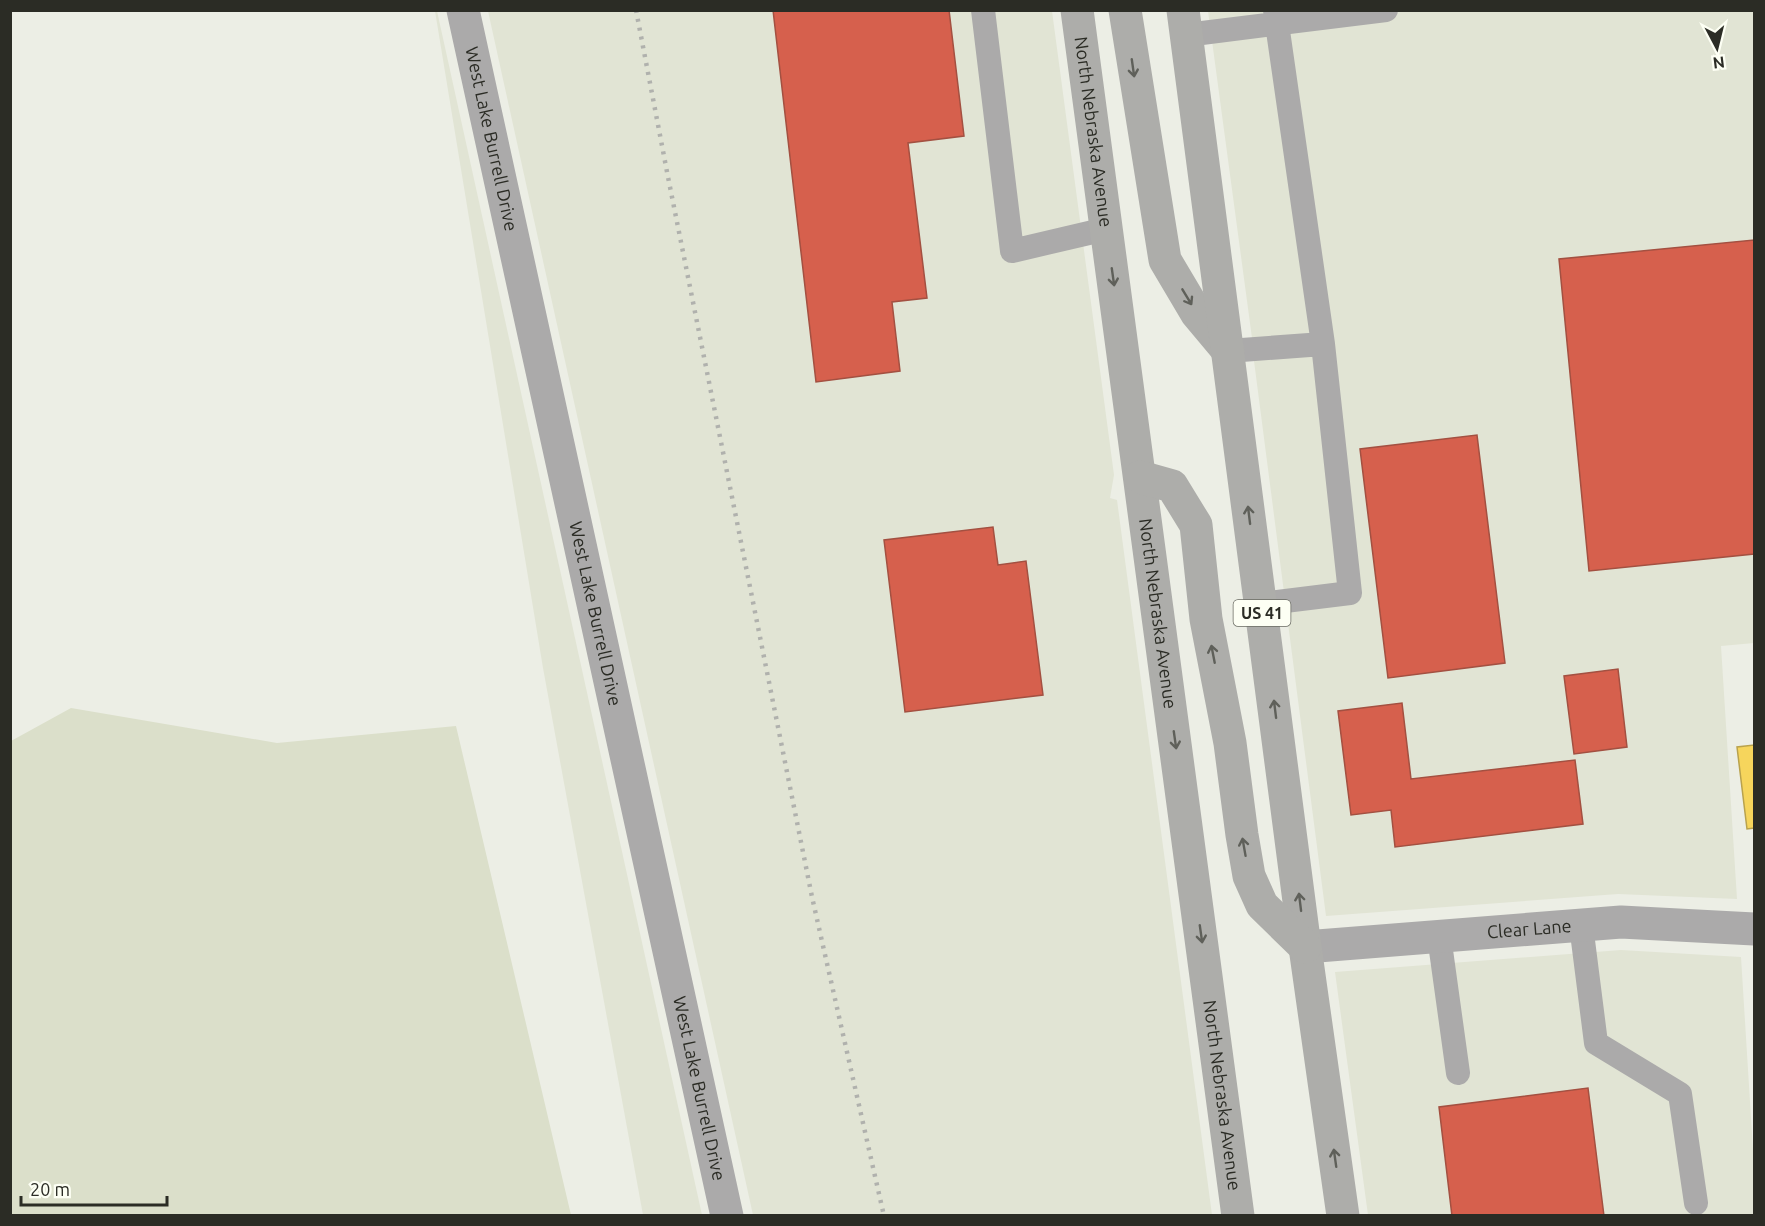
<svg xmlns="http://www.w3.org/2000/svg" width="1765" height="1226" font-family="Ubuntu,sans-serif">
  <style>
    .built { fill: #e1e4d4 }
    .green { fill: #dbdfca }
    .homes { fill: #f6d55c; stroke: #b9a24c; stroke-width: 1.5 }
    .shops { fill: #d6604d; stroke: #a35041; stroke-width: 1.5 }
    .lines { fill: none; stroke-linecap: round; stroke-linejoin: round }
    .service { stroke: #abaaaa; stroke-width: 24 }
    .minor { stroke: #abaaaa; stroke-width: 33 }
    .primary { stroke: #adadaa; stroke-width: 33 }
    .rail { stroke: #b0b1ad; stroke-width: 4.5; stroke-dasharray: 3 6; stroke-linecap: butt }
    .oneway { stroke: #5f605a }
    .labels { text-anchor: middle; stroke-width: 6; stroke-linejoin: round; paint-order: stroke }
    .shield { fill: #fdfff4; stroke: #6a6b63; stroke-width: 1.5 }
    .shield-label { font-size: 16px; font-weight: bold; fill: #2b2c25 }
    .street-label { font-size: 18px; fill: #2b2c25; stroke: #fdfff4 }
  </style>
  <rect width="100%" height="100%" fill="#eceee5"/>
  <path class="built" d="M435,11H437L702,1215H643L543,668Z
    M488,11H1052L1114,475L1110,498L1117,500L1212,1215H753Z
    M1208,11H1754V643L1721,646L1737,899L1618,894L1326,916L1254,361L1263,352L1252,338Z
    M1621,950L1741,957L1754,1166V1215H1368L1335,972Z"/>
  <path class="green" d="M71,708L277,743L456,726L571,1215H11V741Z"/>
  <path class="homes" d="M1754,745V828L1747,829L1737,747Z"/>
  <path class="shops" d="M773,10H949L964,136L908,143L927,298L892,302L900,371L816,382Z
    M1754,240V554L1589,571L1559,259Z
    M1477,435L1505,663L1388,678L1360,449Z
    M993,527L998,565L1026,561L1043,695L905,712L884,540Z
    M1618,669L1627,747L1574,754L1564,676Z
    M1402,703L1411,779L1575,760L1583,824L1395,847L1391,810L1351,815L1338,711Z
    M1588,1088L1604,1216H1452L1439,1107Z"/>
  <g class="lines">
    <path class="service" d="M983,10L1012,251L1106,229
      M1186,35L1386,10
      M1228,351L1323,344L1275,10
      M1261,604L1350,593L1323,344
      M1581,925L1596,1043L1680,1094L1696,1203
      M1439,936L1458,1073"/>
    <g class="minor">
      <path id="s1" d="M463,10L727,1216"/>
      <path id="s2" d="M1305,947L1621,922L1754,929"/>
    </g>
    <g class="primary">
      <path id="s3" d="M1077,10L1238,1216"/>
      <path d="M1125,10L1165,260L1197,314L1228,351"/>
      <path d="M1183,10L1305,947L1343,1216"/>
      <path d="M1140,477L1172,486L1196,525L1206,619L1230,743L1242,835L1249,876L1262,905L1305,947"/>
    </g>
    <path class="rail" d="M636,10L668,177L812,897L884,1216"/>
  </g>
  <defs><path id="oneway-shaft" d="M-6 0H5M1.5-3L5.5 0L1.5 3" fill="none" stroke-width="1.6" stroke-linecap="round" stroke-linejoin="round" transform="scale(1.5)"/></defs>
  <g class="oneway">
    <use href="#oneway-shaft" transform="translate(1133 68) rotate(82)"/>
    <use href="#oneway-shaft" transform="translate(1113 277) rotate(82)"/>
    <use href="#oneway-shaft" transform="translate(1187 297) rotate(59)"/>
    <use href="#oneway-shaft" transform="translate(1249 515) rotate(-97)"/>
    <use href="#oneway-shaft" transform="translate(1213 654) rotate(-101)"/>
    <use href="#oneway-shaft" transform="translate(1275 709) rotate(-97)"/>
    <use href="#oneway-shaft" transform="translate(1175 740) rotate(82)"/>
    <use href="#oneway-shaft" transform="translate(1244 847) rotate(-100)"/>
    <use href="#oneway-shaft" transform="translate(1300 902) rotate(-97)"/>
    <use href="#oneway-shaft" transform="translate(1201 934) rotate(82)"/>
    <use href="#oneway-shaft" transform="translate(1335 1158) rotate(-98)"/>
  </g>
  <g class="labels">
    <rect class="shield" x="1233.5" y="600" width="57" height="26" rx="4.5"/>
    <g class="shield-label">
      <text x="1262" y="619">US 41</text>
    </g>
    <g class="street-label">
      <text dy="6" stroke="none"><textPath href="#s3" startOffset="123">North Nebraska Avenue</textPath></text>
      <text dy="6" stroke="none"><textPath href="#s1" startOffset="132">West Lake Burrell Drive</textPath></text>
      <text dy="6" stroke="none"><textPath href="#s1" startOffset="618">West Lake Burrell Drive</textPath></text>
      <text dy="6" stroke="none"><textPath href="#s3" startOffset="609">North Nebraska Avenue</textPath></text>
      <text dy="6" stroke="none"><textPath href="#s2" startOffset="225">Clear Lane</textPath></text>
      <text dy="6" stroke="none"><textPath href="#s1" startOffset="1104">West Lake Burrell Drive</textPath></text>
      <text dy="6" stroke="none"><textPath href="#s3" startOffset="1095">North Nebraska Avenue</textPath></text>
    </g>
  </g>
  <rect width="1765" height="1226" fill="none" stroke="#2b2c25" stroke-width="24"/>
  <g transform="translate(1717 48) rotate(173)" stroke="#fdfff4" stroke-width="4.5" paint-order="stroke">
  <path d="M0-4.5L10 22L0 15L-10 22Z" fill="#2b2c25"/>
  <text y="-9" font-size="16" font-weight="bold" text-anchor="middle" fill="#2b2c25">N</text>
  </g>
  <path d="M21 1196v9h146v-9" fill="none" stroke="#2b2c25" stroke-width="3"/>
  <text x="30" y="1196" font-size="18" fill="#2b2c25" stroke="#fdfff4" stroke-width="4.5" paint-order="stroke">20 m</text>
</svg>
